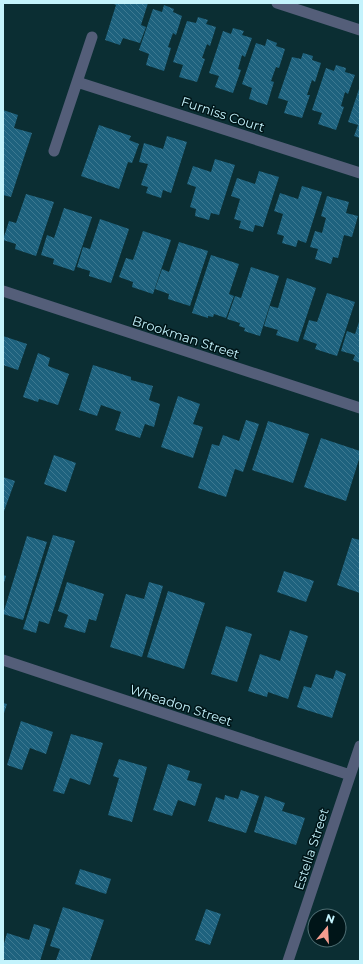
<svg xmlns="http://www.w3.org/2000/svg" width="363" height="964" font-family="Montserrat,sans-serif">
  <style>
    .building { fill: url(#building-back-hatch) }
    .lines { fill: none; stroke-linecap: round; stroke-linejoin: round }
    .minor { stroke: #545e79; stroke-width: 11 }
    .labels { text-anchor: middle; stroke-width: 3; stroke-linejoin: round; paint-order: stroke }
    .street-label { font-size: 13px; fill: #c4f3fc; stroke: #001518 }
  </style>
  <defs>
    <pattern id="building-back-hatch" width="6" height="6" patternUnits="userSpaceOnUse"><rect width="6" height="6" fill="#1e627e"/><path d="M-1 5l2 2M0 0l6 6M5-1l2 2" fill="none" stroke="#3d7991"/></pattern>
  </defs>
  <rect width="100%" height="100%" fill="#0b2e33"/>
  <path class="building" d="M112,3H148L141,25L146,27L140,43L123,38L120,45L105,40L116,5Z
    M164,5L174,9L173,12L182,16L176,35L173,33L168,47L171,48L164,71L146,65L149,54L139,50L153,9L162,12Z
    M198,17L208,20L206,24L216,27L210,46L207,44L202,58L205,59L197,82L179,77L183,65L173,62L187,21L196,23Z
    M233,28L244,31L242,35L252,38L245,57L242,55L238,69L241,70L233,93L215,87L219,76L209,73L223,31L231,34Z
    M267,39L277,43L276,46L285,49L279,68L276,67L271,81L274,82L267,105L249,99L252,88L242,84L256,43L265,46Z
    M303,53L313,56L312,60L321,63L315,82L312,80L307,95H310L302,118L284,113L288,101L278,98L292,57L301,59Z
    M336,65L346,68L345,72L355,75L348,94L345,92L341,106L344,107L336,130L318,124L322,113L312,110L326,68L334,71Z
    M360,86V138L354,136L358,125L348,122Z
    M3,110L18,115L14,128L32,133L11,197L3,195Z
    M99,125L131,136L129,140L139,144L132,163L128,162L119,189L81,176Z
    M167,136L187,142L171,193L163,190L161,198L146,193L148,187L141,185L148,164L139,162L144,143L163,149Z
    M215,159L235,165L219,215L211,213L209,220L195,216L196,209L190,207L196,187L187,184L193,166L211,172Z
    M259,171L279,177L263,227L255,225L253,232L239,228L241,221L234,219L240,199L231,196L237,178L255,184Z
    M302,186L322,192L306,243L298,240L296,247L282,243L284,236L277,234L283,214L274,211L280,193L298,199Z
    M26,194L54,202L36,256L15,249L16,244L3,240L9,221L16,223Z
    M327,196L349,202L346,213L358,216L352,237L344,235L338,258L333,257L331,264L315,259L318,249L310,247L315,231L322,233L326,218L321,216Z
    M64,208L92,217L74,271L53,264L54,259L41,255L47,235L54,238Z
    M100,219L129,229L111,283L89,276L90,271L77,267L83,247L90,249Z
    M143,231L171,240L153,294L132,287L133,282L119,277L126,258L133,260Z
    M179,242L208,251L190,306L168,299L169,294L155,289L162,269L169,272Z
    M211,255L239,264L229,294L234,296L226,318L214,314L213,317L208,316V318L192,313Z
    M251,267L279,276L260,336L244,331L245,328L239,326L240,323L227,319L235,296L241,298Z
    M287,278L316,288L298,342L276,335L278,330L264,326L270,306L278,308Z
    M327,293L355,302L337,356L315,349L317,344L303,339L309,320L317,322Z
    M360,319V363L353,360L355,355L341,351L347,331L355,334Z
    M3,336L27,344L18,370L3,365Z
    M38,353L50,358L48,366L69,374L58,405L39,399L38,402L23,397Z
    M93,365L131,377V380L153,386L149,400L160,404L154,427L145,424L140,438L115,430L121,412L101,405L97,416L79,410Z
    M178,396L200,404L193,424L203,427L193,458L161,447Z
    M246,420L259,424L243,472L235,469L226,497L198,488L212,444L219,446L223,435L239,441Z
    M268,421L309,434L293,483L252,470Z
    M321,438L360,451V456L346,501L304,487Z
    M54,455L76,463L66,492L44,484Z
    M3,477L15,481L3,514Z
    M53,535L75,541L49,624L39,621L36,633L23,629Z
    M27,536L47,542L23,620L3,614Z
    M352,538L360,540V593L337,585Z
    M284,571L314,581L306,602L277,592Z
    M3,575L6,576L3,586Z
    M67,582L104,594L96,621L89,619L85,633L64,627L68,615L58,611Z
    M149,582L163,586L142,657L110,647L126,594L144,599Z
    M168,591L205,603L184,669L147,657Z
    M226,626L252,634L237,682L211,674Z
    M290,630L308,636L288,699L268,692L267,697L248,691L260,654L280,661Z
    M336,670L346,674L332,718L297,707L304,686L311,688L316,674L333,679Z
    M3,703L7,704L3,716Z
    M21,721L53,732L46,754L30,748L22,770L7,765Z
    M71,734L103,743L90,785L70,778L64,794L53,791Z
    M119,759L147,767L132,822L108,815L119,778L113,776Z
    M168,764L190,771L187,780L202,784L195,806L178,800L172,816L153,810Z
    M241,790L259,796L246,833L208,821L216,797L224,800L225,795L238,799Z
    M265,796L285,803L282,811L305,818L296,845L254,832Z
    M80,869L111,879L106,894L75,884Z
    M63,907L104,920L90,961H60L56,960L60,949L50,946Z
    M206,909L221,914L210,945L195,940Z
    M34,924L50,929L40,961H9L3,959V947L7,933L29,940Z"/>
  <g class="lines">
    <path class="minor" d="M277,3L360,30
      M77,82L360,173
      M54,151L92,37
      M3,291L360,408
      M3,660L350,775
      M288,961L360,746"/>
  </g>
  <g class="labels">
    <g class="street-label">
      <text transform="translate(223 114) rotate(18)" y="5">Furniss Court</text>
      <text transform="translate(186 337) rotate(18)" y="5">Brookman Street</text>
      <text transform="translate(181 705) rotate(18)" y="5">Wheadon Street</text>
      <text transform="translate(311 849) rotate(-72)" y="5">Estella Street</text>
    </g>
  </g>
  <rect width="363" height="964" fill="none" stroke="#c4f3fc" stroke-width="8"/>
  <g transform="translate(327 928) rotate(18)"><circle r="19" fill="#001518" stroke="#4e6e73"/>
  <path d="M0-3L7 15L0 10L-7 15Z" fill="#f59d8f"/>
  <text y="-6" font-size="11" font-weight="bold" text-anchor="middle" fill="#c4f3fc">N</text>
  </g>
</svg>
